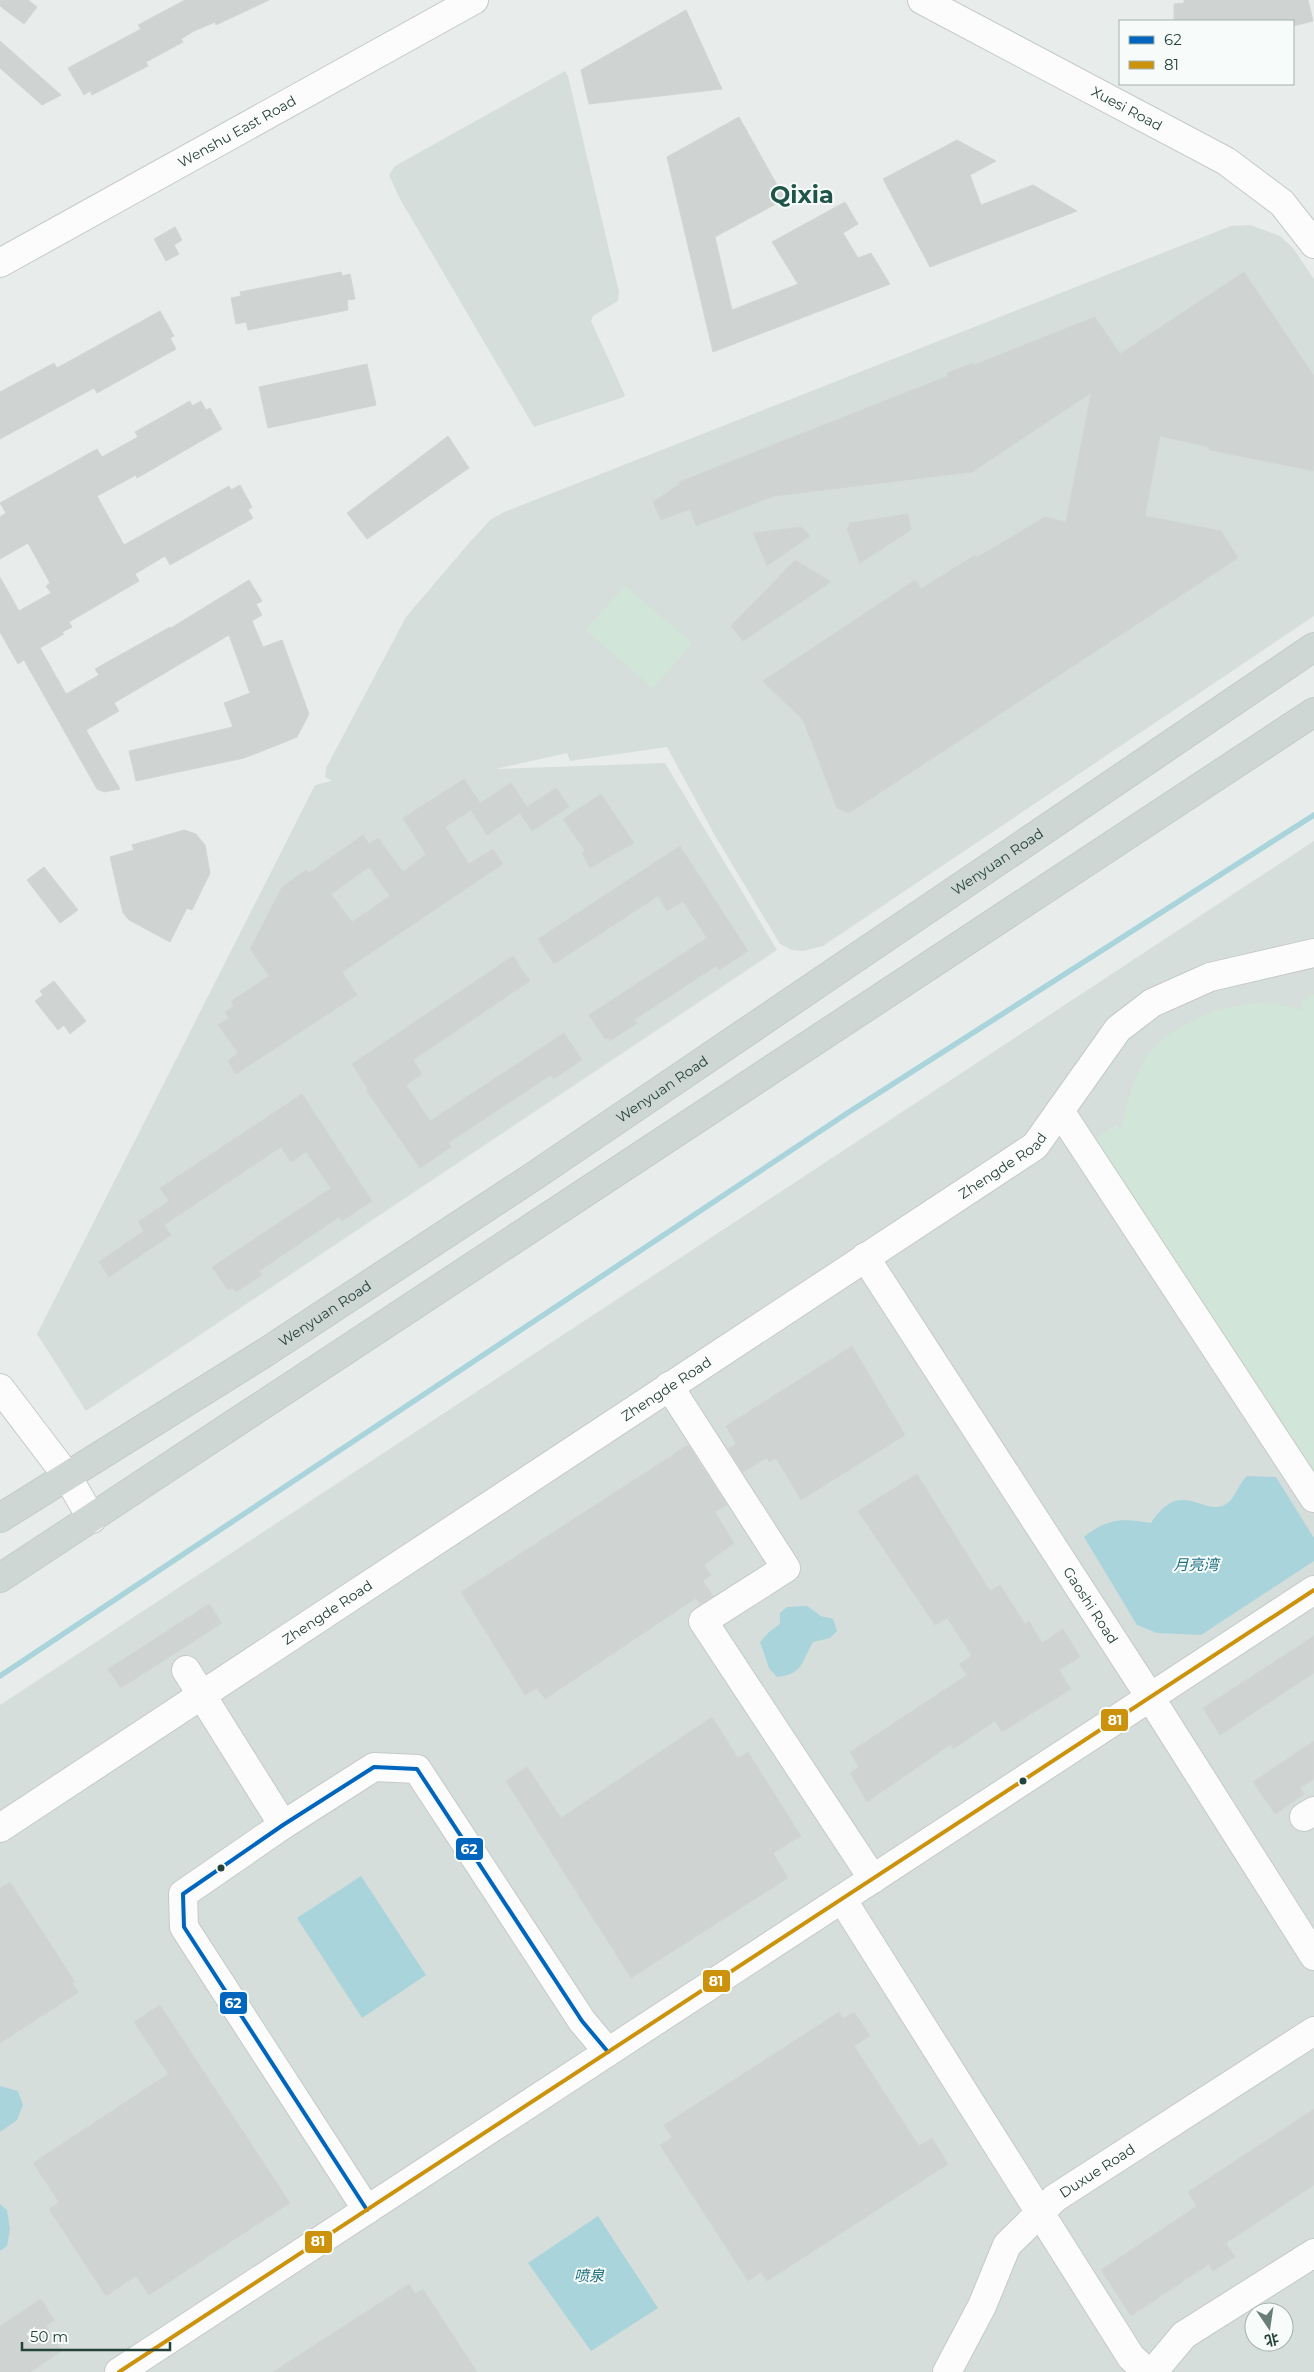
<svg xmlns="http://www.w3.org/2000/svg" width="1314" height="2372" font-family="Montserrat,'Noto Sans SC',sans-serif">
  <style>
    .built { fill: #d6dedb; fill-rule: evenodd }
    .green { fill: #d1e6d8 }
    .water { fill: #a9d4db }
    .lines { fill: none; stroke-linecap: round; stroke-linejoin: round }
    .stream { stroke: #a9d4db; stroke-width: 5.5 }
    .building { fill: #cfd4d2; stroke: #d1d6d4; fill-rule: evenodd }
    .minor-casing { stroke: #c5cac8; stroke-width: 30 }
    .major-casing { stroke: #c3ccc9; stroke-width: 30 }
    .minor { stroke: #fcfcfc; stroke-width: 28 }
    .major { stroke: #cfd7d5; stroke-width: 28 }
    .bus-1-casing { stroke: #f7fbf9; stroke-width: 8 }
    .bus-2-casing { stroke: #f7fbf9; stroke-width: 8 }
    .bus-1 { stroke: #0065bd; stroke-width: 4 }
    .bus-2 { stroke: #cd920c; stroke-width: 4 }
    .bus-dot { fill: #24423a; stroke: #f7fbf9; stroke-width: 2 }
    .labels { text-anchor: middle; stroke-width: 4; stroke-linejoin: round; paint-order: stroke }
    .street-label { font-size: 14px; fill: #24423a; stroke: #f7fbf9 }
    .water-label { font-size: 15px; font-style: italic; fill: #1c6f80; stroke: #f7fbf9 }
    .town-label { font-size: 24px; font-weight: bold; fill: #1f5548; stroke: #f7fbf9 }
    .line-badge { stroke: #f7fbf9; stroke-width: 2 }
    .badge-label { font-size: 14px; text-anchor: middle; font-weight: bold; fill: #fff }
  </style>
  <rect width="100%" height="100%" fill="#e8edeb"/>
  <path class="built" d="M565,71L568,76L619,292L618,301L593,316L591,321L625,395L624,397L534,427L400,199L389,175L395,166Z
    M1250,225L1280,236L1293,248L1314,279V616L823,946L803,951L792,950L780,944L714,834L667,747L570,761L567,753L496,769L665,763L777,950L86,1411L37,1334L315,785L332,781L325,777L326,768L406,617L469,543L490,520L504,512L1231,226Z
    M1314,841V2372H0V1705ZM1254,2312H1284V2342H1254Z"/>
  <path class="green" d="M625,586L692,643L653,688L586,630Z
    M1314,994V1489L1091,1142L1116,1125L1121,1131C1124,1111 1138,1064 1152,1050C1179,1021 1224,1004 1262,1003C1276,1003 1291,1007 1304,1010L1301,1002Z"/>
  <path class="water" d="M1247,1476L1276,1477L1314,1538V1561L1201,1635L1157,1633L1137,1625L1084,1537C1107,1518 1123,1518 1151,1523C1181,1476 1204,1518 1226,1504C1236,1498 1238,1484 1247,1476Z
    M807,1606L821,1616L833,1619L837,1631L830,1638L813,1642C801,1662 804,1674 777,1677L769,1668L760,1642L769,1632L780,1624V1613L787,1607Z
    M361,1876L426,1975L362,2018L297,1918Z
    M0,2086L18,2091L23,2105L17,2120L0,2132Z
    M0,2204L7,2210L10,2229L7,2246L0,2251Z
    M598,2216L658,2308L591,2351L528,2263Z"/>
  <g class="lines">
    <path class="stream" d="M0,1676L849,1112L1314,815"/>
  </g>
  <path class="building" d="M0,0H28L37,7L24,24L0,6Z
    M185,0H269L216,25L215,22L194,31L181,39L183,42L146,62L148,66L92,95L90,91L84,95L68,68L141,29L138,25Z
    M1184,0H1308L1313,21L1293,26V21H1174V4L1184,3Z
    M686,10L722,89L589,104L581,70Z
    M0,41L61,95L42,105L0,68Z
    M739,117L785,199L715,237L732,310L798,284L772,242L845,202L858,224L843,233L858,258L871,253L890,284L713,352L667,157Z
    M957,140L996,161L970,175L981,205L1033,185L1077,211L930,267L883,179Z
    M175,227L182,240L174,245L179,254L166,261L154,239Z
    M341,272L342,276L350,274L355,299L347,300L348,310L248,330L246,322L236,324L231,298L241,296L240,292Z
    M1244,272L1314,376V471L1209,450V447L1160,436L1145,516L1221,531L1238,558L849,813L837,808L803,720L763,681L915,580L921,589L975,555L976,558L1045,517L1066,522L1091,393L972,472L774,496L696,526L690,509L661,520L653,502L680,484L679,482L948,376L947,373L973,363L974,365L1095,317L1120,354Z
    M160,311L174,336L170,338L176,349L97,393L94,388L0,439V392L54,363L57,368Z
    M367,364L376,405L268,428L259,387Z
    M190,401L192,406L201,401L206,410L210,408L222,429L137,478L136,475L97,496L124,545L229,486L231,490L240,485L252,507L248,510L253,518L170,565L165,556L135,574L139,581L69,622L72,627L62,632L64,634L40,648L66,694L99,675L95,669L170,627L171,628L249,580L262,601L256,604L262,615L252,621L263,647L282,640L309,714L297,737L275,746L244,758L136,781L129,751L233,727L224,703L250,693L229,635L114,703L119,711L86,730L120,789L104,792L97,789L24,660L18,664L0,632V577L19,611L51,593L46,586L50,583L28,543L0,559V517L6,513L0,503L97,449L102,457L138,437L135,432Z
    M448,436L469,468L367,539L347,513Z
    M908,514L911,530L860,563L847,529L850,523Z
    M801,527L810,536L767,566L753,533Z
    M795,560L831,582L743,641L731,626Z
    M464,779L480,803L511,783L527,807L556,788L569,807L532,831L520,813L487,835L471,810L445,827L469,864L493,849L503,864L342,972L357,995L236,1074L228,1061L238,1053L218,1025L229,1018L225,1012L234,1006L231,1001L269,976L250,949L282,887L306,870L309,873L363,835L369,844L378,838L403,872L426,854L403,818ZM369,867L390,896L352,922L331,894Z
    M601,794L634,843L590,868L582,853L585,851L563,819Z
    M184,830L196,834L205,845L210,873L192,910L187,908L170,942L129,920L123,913L110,857L134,850L132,845L149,840L150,843V840Z
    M680,846L748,951L719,970L716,966L634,1020L637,1023L610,1041L608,1038L605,1039L589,1015L707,938L683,901L667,911L658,896L554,964L538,939Z
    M44,867L78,910L60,923L27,880Z
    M513,956L530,981L413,1060L422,1074L406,1085L430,1121L564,1033L582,1060L553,1079L551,1075L448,1143L451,1147L420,1168L366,1090L368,1089L352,1064Z
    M54,981L86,1021L70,1034L64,1025L58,1030L35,1001L43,995L40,991Z
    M302,1094L372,1201L342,1221L339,1217L259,1271L262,1275L236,1292L233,1288L228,1290L212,1267L331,1188L306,1152L291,1162L281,1147L164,1225L171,1235L109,1277L99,1262L144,1231L138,1222L169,1201L160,1188Z
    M852,1346L905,1435L801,1500L776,1458L769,1462L767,1458L743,1472L728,1449L736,1444L726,1426Z
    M688,1445L727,1505L715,1512L734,1543L704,1565L711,1575L703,1581L713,1596L700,1604L696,1598L545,1699L537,1688L525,1695L461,1592Z
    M917,1474L990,1591L1000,1585L1025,1624L1029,1621L1042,1643L1063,1629L1080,1657L1059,1670L1071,1689L1002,1732L995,1721L953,1749L951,1744L867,1802L850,1773L859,1767L850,1752L967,1675L959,1664L972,1656L947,1618L935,1625L858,1511Z
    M209,1604L222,1623L121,1688L108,1669Z
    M1314,1636V1673L1220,1735L1203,1708Z
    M712,1717L738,1758L748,1752L801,1836L773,1853L788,1878L631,1978L506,1781L527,1767L561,1818Z
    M1314,1741V1779L1300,1788L1304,1794L1275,1814L1253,1782Z
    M10,1882L75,1982L72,1983L79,1992L0,2043V1888Z
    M160,2005L290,2203L149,2295L136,2276L106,2296L49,2209L59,2202L33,2163L168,2074L134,2022Z
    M839,2012L843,2019L854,2012L870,2036L854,2046L919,2146L932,2138L948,2164L767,2281L761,2272L748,2281L660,2145L672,2138L664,2125Z
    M1314,2109V2185L1226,2243L1235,2257L1213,2271L1209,2264L1131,2316L1101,2270L1197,2206L1188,2192Z
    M409,2284L415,2294L423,2289L477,2372H273Z
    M41,2299L54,2320L46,2326L62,2351L30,2372H0V2326Z"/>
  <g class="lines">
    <defs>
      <g id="minor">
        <path id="s1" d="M922,0L1226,161L1282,203L1314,244"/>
        <path id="s2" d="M0,263L474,0"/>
        <path d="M1060,1111L1314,1498"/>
        <path id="s3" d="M865,1257L1150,1697L1314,1956"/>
        <path d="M669,1386L786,1568L703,1621L873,1879"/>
        <path d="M0,1388L67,1476L92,1519"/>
        <path d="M186,1670L283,1825"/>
        <path d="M1304,1817L1314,1811"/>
        <path id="s4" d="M0,1828L1035,1146L1118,1029L1152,1003L1210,977L1314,953"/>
        <path d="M842,1899L1131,2357L1147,2372"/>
        <path d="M367,2210L184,1927L183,1894L283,1825L374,1767L417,1769L582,2021L608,2052"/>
        <path d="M119,2372L1314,1590"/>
        <path id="s5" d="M947,2372L982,2306L1007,2245L1055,2198L1314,2031"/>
        <path d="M1153,2372L1184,2335L1314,2253"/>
      </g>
      <g id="major">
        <path id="s6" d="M0,1518L266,1352L534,1176L1314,647"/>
        <path d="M0,1578L1314,712"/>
      </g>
    </defs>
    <use href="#minor" class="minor-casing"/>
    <use href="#major" class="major-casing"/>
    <use href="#minor" class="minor"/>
    <use href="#major" class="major"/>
    <defs>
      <path id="bus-1" d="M367,2210L184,1927L183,1894L283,1825L374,1767L417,1769L582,2021L608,2052"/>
      <path id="bus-2" d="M119,2372L1314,1590"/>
    </defs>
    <use href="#bus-1" class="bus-1-casing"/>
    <use href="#bus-2" class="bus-2-casing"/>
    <use href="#bus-1" class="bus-1"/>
    <use href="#bus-2" class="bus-2"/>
  </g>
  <g class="bus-dot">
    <circle cx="1023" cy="1781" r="4.5"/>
    <circle cx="221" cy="1868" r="4.5"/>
  </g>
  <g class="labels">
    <g class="street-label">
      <text dy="5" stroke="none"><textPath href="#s1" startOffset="232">Xuesi Road</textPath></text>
      <text dy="5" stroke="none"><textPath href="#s2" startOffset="271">Wenshu East Road</textPath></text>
      <text dy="5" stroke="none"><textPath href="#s6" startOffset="1194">Wenyuan Road</textPath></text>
      <text dy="5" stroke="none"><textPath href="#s6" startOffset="789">Wenyuan Road</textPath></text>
      <text dy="5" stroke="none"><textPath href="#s4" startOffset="1202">Zhengde Road</textPath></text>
      <text dy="5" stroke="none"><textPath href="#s6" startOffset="384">Wenyuan Road</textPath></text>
      <text dy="5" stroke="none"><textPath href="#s4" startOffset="798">Zhengde Road</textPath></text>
      <text dy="5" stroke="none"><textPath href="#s3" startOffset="415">Gaoshi Road</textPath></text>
      <text dy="5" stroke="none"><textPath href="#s4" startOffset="392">Zhengde Road</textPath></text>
      <text dy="5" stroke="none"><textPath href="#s5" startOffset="258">Duxue Road</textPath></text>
    </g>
    <g class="water-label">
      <text x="1196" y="1570">月亮湾</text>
      <text x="589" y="2281">喷泉</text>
    </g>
    <g class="town-label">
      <text x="802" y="203">Qixia</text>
    </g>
  </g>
  <g class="line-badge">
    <rect x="1100" y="1708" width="29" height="24" rx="5" fill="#cd920c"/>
    <rect x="455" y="1837" width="29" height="24" rx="5" fill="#0065bd"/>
    <rect x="702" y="1969" width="29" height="24" rx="5" fill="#cd920c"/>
    <rect x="219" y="1991" width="29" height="24" rx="5" fill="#0065bd"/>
    <rect x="304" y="2230" width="29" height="24" rx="5" fill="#cd920c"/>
  </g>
  <g class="badge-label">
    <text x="1115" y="1725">81</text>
    <text x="469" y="1854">62</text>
    <text x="716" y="1986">81</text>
    <text x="233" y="2008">62</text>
    <text x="318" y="2246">81</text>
  </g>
  <rect x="1119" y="20" width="175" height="65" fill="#f7fbf9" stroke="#a3b1ad"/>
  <rect x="1129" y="36" width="25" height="8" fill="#0065bd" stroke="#a3b1ad"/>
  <text x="1164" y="45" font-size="15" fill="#24423a">62</text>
  <rect x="1129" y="61" width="25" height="8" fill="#cd920c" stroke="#a3b1ad"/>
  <text x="1164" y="70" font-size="15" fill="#24423a">81</text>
  <g transform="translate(1269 2327) rotate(167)"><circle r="24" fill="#f7fbf9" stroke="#a3b1ad"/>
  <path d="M0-4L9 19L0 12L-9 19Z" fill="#697e78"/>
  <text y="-8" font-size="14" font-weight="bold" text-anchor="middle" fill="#24423a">北</text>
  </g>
  <path d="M22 2342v8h148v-8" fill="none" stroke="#24423a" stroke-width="2.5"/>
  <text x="30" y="2342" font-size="15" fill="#24423a" stroke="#f7fbf9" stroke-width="4" paint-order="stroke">50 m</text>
</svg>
